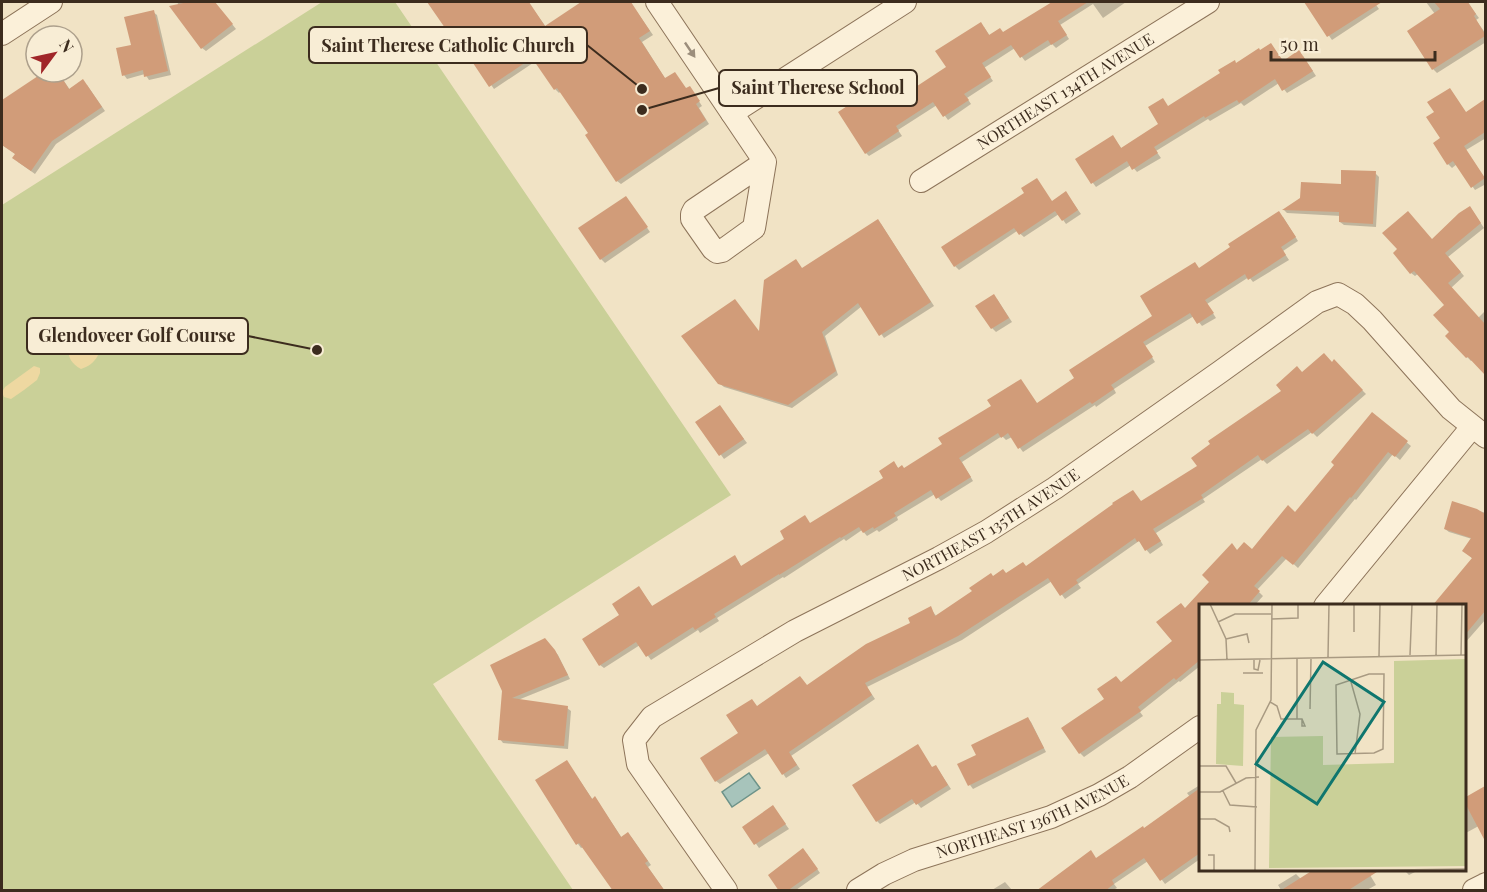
<svg xmlns="http://www.w3.org/2000/svg" width="1487" height="892" font-family="'Playfair Display',serif">
  <style>
    .green { fill: #cad098 }
    .sand { fill: #eed8a1 }
    .water { fill: #a7c4bb; stroke: #6d9389; stroke-width: 1.5 }
    .shadow { fill: #0003 }
    .building { fill: #d19c79 }
    .lines { fill: none; stroke-linecap: round; stroke-linejoin: round }
    .minor-casing { stroke: #8d745a; stroke-width: 24 }
    .minor { stroke: #fbf0d9; stroke-width: 22 }
    .oneway { fill: #9c8e7c }
    .labels { text-anchor: middle; stroke-width: 4.5; stroke-linejoin: round; paint-order: stroke }
    .street-label { font-size: 16px; fill: #3c2c1e; stroke: #f8edd5 }
    .inset-road { fill: none; stroke: #a99a82; stroke-width: 1.5 }
    .view { fill: #0f766e; fill-opacity: 0.15; stroke: #0f766e; stroke-width: 3 }
    .inset-edge { fill: none; stroke: #3c2c1e; stroke-width: 3 }
    .leader { fill: none; stroke: #3c2c1e; stroke-width: 2 }
    .callout-dot { fill: #3c2c1e; stroke: #f8edd5; stroke-width: 2 }
    .callout { fill: #f8edd5; stroke: #3c2c1e; stroke-width: 2 }
    .callout-label { font-size: 18px; text-anchor: middle; font-weight: bold; fill: #3c2c1e }
  </style>
  <rect width="100%" height="100%" fill="#f1e3c5"/>
  <path class="green" d="M322,2H395L731,495L433,684L573,890H2V205Z"/>
  <path class="sand" d="M84,335L96,336C106,350 95,365 81,369C62,358 67,343 84,335Z
    M34,366L40,368V373L37,380L24,390L11,399L4,397L2,392L5,387Z"/>
  <path class="water" d="M749,773L760,788L732,807L722,792Z"/>
  <path class="shadow" d="M177,2H209L213,8L220,9L236,29L206,51L202,48Z
    M429,2H528L546,27L583,2H630L653,35L642,42L666,80L675,74L687,90L693,92L702,106L699,108L709,124L621,184L617,181L590,133L561,91L559,93L555,89L536,61L494,89L459,39L457,41L453,37Z
    M1054,2H1126L1103,18L1093,4L1060,25L1069,39L1056,48L1052,44L1025,61L1015,48L984,68L993,81L967,98L971,104L948,120L937,105L898,130L902,136L869,156L866,153L902,97L948,67L984,27L990,36L1004,34Z
    M1317,2H1374L1379,9L1332,40L1309,7Z
    M1426,2H1467L1479,18L1476,20L1486,34V42L1437,73L1433,69L1435,14Z
    M153,12L157,15L171,75L149,80L145,74L127,79L124,75Z
    M1271,45L1284,62L1303,56L1316,76L1287,93L1279,83L1244,106L1241,103L1210,121L1208,119L1156,151L1161,158L1137,172L1131,165L1096,187L1093,183L1077,160L1116,141L1122,149L1160,124L1168,107L1237,64Z
    M46,72H58L70,90L87,85L105,111L56,144L35,174L18,162L17,155L2,145V102Z
    M1450,89L1466,113L1485,101L1486,102V138L1466,150L1486,180V184L1475,190L1457,164L1452,168L1448,164L1435,143L1442,139L1436,113Z
    M1375,173L1379,177L1376,227L1344,225L1340,222L1341,216L1287,213L1284,210L1302,199Z
    M626,197L650,232L605,263L601,259Z
    M1069,197L1081,214L1066,224L1059,214L1024,237L1017,231L959,270L955,266L1052,202Z
    M1470,207L1484,228L1448,257L1464,276L1451,288L1478,318L1484,312L1486,314V373L1473,359L1471,361L1447,336L1451,332L1446,305L1419,273L1415,276L1411,273L1433,241Z
    M1283,217L1298,241L1283,251L1289,260L1253,282L1249,277L1207,304L1216,318L1202,326L1194,316L1145,346L1155,362L1114,389L1116,393L1096,407L1095,405L1023,452L1012,437L1006,440L1002,436L962,462L973,481L941,501L935,494L897,517L898,520L879,532L877,530L867,536L862,530L846,541L844,539L784,578L783,577L717,618L719,621L700,633L698,630L651,660L640,645L604,668L600,665L621,615L639,588L653,607L738,561L742,568L886,478L894,463L899,469L905,470L945,445L993,406L1021,381L1037,404L1076,379L1154,316L1200,269Z
    M881,224L934,306L884,338L862,306L825,336L838,375L792,408L724,387L719,383L760,334L802,269Z
    M997,299L1012,322L996,332L992,328Z
    M1334,362L1366,394L1317,437L1312,432L1267,464L1262,459L1203,499L1205,502L1156,533L1163,545L1150,554L1139,541L1078,584L1081,588L1065,599L1052,581L962,640L867,687L875,699L791,756L800,769L786,778L769,753L720,784L716,781L740,734L757,708L807,687L912,624L930,608L937,617L994,578L1026,568L1141,503L1199,466L1302,374L1332,364Z
    M720,407L747,443L724,459L697,422Z
    M1372,414L1411,446L1400,460L1393,454L1356,500L1355,499L1298,568L1287,558L1257,590L1263,596L1254,606H1200V666L1180,682L1179,681L1140,712L1143,716L1084,757L1080,753L1106,699L1121,684L1174,642L1185,609L1238,552H1252L1295,514L1336,465Z
    M1453,503L1486,513V578L1469,572L1473,559L1464,551L1472,539L1449,532L1445,529Z
    M1455,580L1486,605V619L1464,644V606Z
    M549,644L558,655L570,679L518,700L567,708L571,711L568,749L503,743L500,739L503,690Z
    M1028,719L1031,722L1046,752L973,789L970,785Z
    M567,762L593,800L598,802L622,838L628,834L632,838L651,865L648,867L664,890L584,847L581,848L578,844L537,781Z
    M933,769L939,771L951,789L921,808L916,802L880,824L877,821Z
    M1200,785V859L1165,884L1148,861L1114,884L1117,888L1113,890H1038L1097,859L1144,830L1190,797L1187,793Z
    M1486,788V822L1464,834V799Z
    M776,811L789,829L759,848L744,827Z
    M807,854L820,873L796,890H781Z
    M1316,870H1367L1376,885L1367,890H1281L1278,885L1296,874L1301,879Z
    M1404,870H1419L1409,875Z
    M1005,882L1012,890H992Z"/>
  <path class="building" d="M188,2H215L233,24L201,49L169,6Z
    M427,2H529L545,26L581,2H631L650,31L639,38L665,78L675,72L686,88L690,86L700,101L696,104L706,120L616,182L585,135L588,133L557,88L554,90L532,58L489,87L455,36L452,38Z
    M1052,2H1088L1058,21L1067,35L1051,45L1048,40L1020,58L1011,45L982,63L991,77L964,94L969,100L943,117L933,102L896,126L899,131L865,154L838,112L861,97L858,93L888,74L902,96L946,67L935,51L981,22L989,35L1000,28L1003,32Z
    M1304,2H1382L1327,37Z
    M1434,2H1468L1476,14L1474,16L1485,34V36L1432,70L1407,31L1440,9Z
    M154,10L168,71L144,77L143,70L122,76L116,48L131,45L124,17Z
    M1271,43L1283,61L1299,50L1313,71L1282,91L1275,79L1239,103L1237,100L1205,118L1204,116L1154,147L1158,153L1132,170L1127,161L1091,184L1075,159L1113,135L1121,148L1158,124L1148,107L1163,98L1168,106L1220,73L1218,70L1235,60L1236,63L1259,48L1260,50Z
    M44,72H58L69,89L83,79L102,107L52,141L31,171L12,158L15,154L2,145V100Z
    M1450,88L1466,112L1485,99V132L1464,146L1485,178L1471,188L1453,161L1447,165L1433,143L1440,138L1426,117L1434,112L1427,102Z
    M1341,170L1376,171L1373,224L1339,222V212L1282,210L1300,198L1301,182L1341,184Z
    M1037,178L1052,201L1066,191L1078,210L1062,221L1055,211L1019,235L1014,228L954,267L941,247L1024,193L1021,188Z
    M626,196L648,227L600,260L578,228Z
    M1470,206L1481,223L1445,253L1461,272L1448,283L1485,324V375L1468,357L1466,358L1445,336L1449,332L1433,315L1444,305L1414,271L1410,274L1393,253L1397,249L1382,233L1408,211L1432,239L1459,213Z
    M1279,211L1296,237L1281,247L1286,255L1248,280L1245,274L1205,300L1214,313L1197,324L1190,313L1143,342L1153,357L1111,385L1114,389L1092,404L1090,402L1018,449L1008,433L1001,438L998,433L959,458L971,477L936,499L931,490L894,513L896,516L874,529L873,527L863,533L859,527L841,538L840,537L779,575V574L714,614L716,617L695,630L693,627L646,657L636,642L599,666L582,639L619,615L612,604L639,586L652,606L735,555L741,566L784,539L780,531L805,515L810,523L883,478L879,471L894,461L898,468L902,465L904,468L942,444L938,438L991,406L987,400L1021,379L1037,403L1074,378L1069,370L1152,316L1140,296L1195,262L1199,268L1230,247L1228,244Z
    M878,219L931,302L879,336L858,303L822,332L836,371L788,405L718,384L681,336L735,299L759,331L764,280L796,259L802,268Z
    M994,294L1009,318L991,329L975,306Z
    M1324,353L1332,362L1334,359L1363,390L1312,434L1308,429L1262,461L1258,455L1201,495L1203,498L1153,529L1161,541L1145,551L1139,541L1137,542L1135,538L1076,580L1078,583L1060,596L1048,578L958,636L865,683L872,695L789,752L797,765L782,775L765,749L715,782L700,758L738,733L726,715L752,699L757,706L800,676L807,685L866,644L910,623L908,618L931,606L935,616L972,591L969,588L991,573L993,576L1003,569L1006,573L1023,562L1026,566L1113,504L1112,503L1133,490L1141,501L1197,466L1191,458L1210,444L1208,441L1281,391L1276,385L1297,366L1302,372Z
    M720,405L744,439L719,456L695,422Z
    M1372,412L1408,441L1395,457L1388,452L1351,498L1350,497L1293,565L1282,556L1254,586L1260,591L1247,606H1200V660L1176,680L1174,678L1138,707L1141,711L1079,754L1061,728L1104,699L1097,689L1116,676L1121,682L1172,641L1156,622L1181,603L1185,608L1209,582L1202,575L1232,543L1237,550L1244,542L1252,549L1288,505L1295,512L1334,465L1331,462Z
    M1452,501L1477,509L1485,514V611L1464,636V606H1432L1472,558L1462,551L1471,538L1444,529Z
    M545,638L555,650L568,675L512,698L568,706L564,746L498,740L502,691L490,665Z
    M1028,717L1044,748L968,786L957,764L976,755L971,745Z
    M918,744L932,767L936,765L948,785L916,805L912,799L876,822L852,785Z
    M567,760L592,799L595,796L621,837L628,832L648,861L645,863L665,891H613L579,843L576,845L535,780Z
    M1485,786V841L1464,801V798Z
    M1200,788V853L1160,881L1144,858L1112,880L1114,884L1105,891H1036L1091,850L1096,858L1143,826L1144,828Z
    M773,805L786,824L754,845L742,827Z
    M803,848L818,869L787,891H779L768,875Z
    M1313,870H1380L1347,891H1280Z"/>
  <g class="lines">
    <defs>
      <g id="minor">
        <path d="M657,2L765,162L754,228L722,251L717,252L713,249L692,219V214L694,210L765,162"/>
        <path d="M2,34L51,2"/>
        <path d="M732,113L905,2"/>
        <path id="s1" d="M921,181L1208,2"/>
        <path d="M1325,606L1472,427"/>
        <path id="s2" d="M726,890L638,764L634,740L652,717L795,631L939,558L986,532L1055,488L1220,372L1317,302L1338,294L1355,304L1372,320L1451,409L1486,437"/>
        <path id="s3" d="M858,890L884,874L914,860L1051,817L1099,795L1130,777L1200,727"/>
        <path d="M1474,890L1486,884"/>
      </g>
    </defs>
    <use href="#minor" class="minor-casing"/>
    <use href="#minor" class="minor"/>
  </g>
  <defs><path id="oneway-solid" d="M-6-.8H1V-3.2L6.5 0L1 3.2V.8H-6Z" transform="scale(1.5)"/></defs>
  <use class="oneway" href="#oneway-solid" transform="translate(690 50) rotate(56)"/>
  <g class="labels">
    <g class="street-label">
      <text dy="6" stroke="none"><textPath href="#s1" startOffset="170">NORTHEAST 134TH AVENUE</textPath></text>
      <text dy="6" stroke="none"><textPath href="#s2" startOffset="597">NORTHEAST 135TH AVENUE</textPath></text>
      <text dy="6" stroke="none"><textPath href="#s3" startOffset="190">NORTHEAST 136TH AVENUE</textPath></text>
    </g>
  </g>
  <g transform="translate(1199 604)">
    <rect width="267" height="267" fill="#f1e3c5"/>
    <path d="M267,55V262L70,264L72,133L124,132V161L195,159V57ZM22,88L35,89V100L45,101L44,162L17,160L18,100H22Z" fill="#cad098"/>
    <path class="inset-road" d="M11,0L27,35L28,56M73,15L99,14V0M19,18L36,10H72M155,28V0M27,35L48,30L50,39M211,51L213,0M180,52L181,0M237,52L238,0M262,52L263,0M129,53L130,0M0,56L267,51M55,56V65L59,66L61,56M44,69H64M170,70H185L184,145L175,149L138,150L137,81ZM152,78L161,110L156,150M71,98L78,102L82,115H103L106,122H103V115M111,105L112,55M98,115V55M0,162H27L37,179M24,187L31,201L58,203M0,188H21L47,174L60,173M0,215H16L30,223L31,228M9,251H15V267M56,267L57,126L72,96L73,0M126,267L267,265"/>
    <path class="view" d="M124,58L185,98L118,200L57,160Z"/>
    <rect width="267" height="267" class="inset-edge"/>
  </g>
  <path class="leader" d="M642 89L587 45M642 110L719 88M317 350L248 336"/>
  <g class="callout-dot">
    <circle cx="642" cy="89" r="6"/>
    <circle cx="642" cy="110" r="6"/>
    <circle cx="317" cy="350" r="6"/>
  </g>
  <g class="callout">
    <rect x="309" y="27" width="278" height="36" rx="6"/>
    <rect x="719" y="70" width="198" height="36" rx="6"/>
    <rect x="27" y="318" width="221" height="36" rx="6"/>
  </g>
  <g class="callout-label">
    <text x="448" y="52">Saint Therese Catholic Church</text>
    <text x="818" y="94">Saint Therese School</text>
    <text x="137" y="342">Glendoveer Golf Course</text>
  </g>
  <rect width="1487" height="892" fill="none" stroke="#3c2c1e" stroke-width="6"/>
  <g transform="translate(54 54) rotate(57)"><circle r="28" fill="#f8edd5" stroke="#ada08c" stroke-width="1.5"/>
  <path d="M0-4.5L10 22L0 15L-10 22Z" fill="#a02629"/>
  <text y="-9" font-size="16" font-weight="bold" text-anchor="middle" fill="#3c2c1e">N</text>
  </g>
  <path d="M1271 51v9h164v-9" fill="none" stroke="#3c2c1e" stroke-width="3"/>
  <text x="1280" y="51" font-size="18" fill="#3c2c1e" stroke="#f8edd5" stroke-width="4.5" paint-order="stroke">50 m</text>
</svg>
